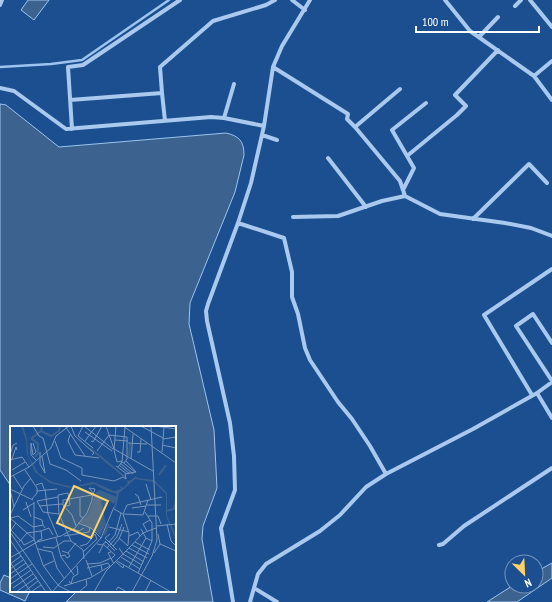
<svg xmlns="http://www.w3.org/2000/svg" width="552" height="602" font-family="'PT Sans Narrow',sans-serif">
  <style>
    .water { fill: #3c6290; stroke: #9cc4f0 }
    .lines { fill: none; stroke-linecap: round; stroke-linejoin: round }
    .stream { stroke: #9cc4f0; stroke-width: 2.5 }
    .street { stroke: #a9c9ee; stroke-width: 4 }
    .inset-river { fill: none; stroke: #3c6290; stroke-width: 2 }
    .inset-road { fill: none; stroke: #7695bc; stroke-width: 1 }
    .view { fill: #ffd166; fill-opacity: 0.15; stroke: #ffd166; stroke-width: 2 }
    .inset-edge { fill: none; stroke: #fff; stroke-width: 2 }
  </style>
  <rect width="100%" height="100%" fill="#1b4f8f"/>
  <path class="water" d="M28,0H49L34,20L21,10Z
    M0,104L6,105L59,147L226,133C239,136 244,141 244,155L235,192L190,303L189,324L214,430L217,488L203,526L202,539L213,602H66L77,591H175V427H11V486L0,470Z
    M552,563V578L517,602H487L512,586H536V572Z
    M4,575L11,578V591H30L25,601L0,590V583Z"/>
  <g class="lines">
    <path class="stream" d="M0,67L51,64L82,60L169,0"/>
    <path class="street" d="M292,0L305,10
      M445,0L470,31L534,76L552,100
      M530,0L552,27
      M0,5L2,0
      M515,6L521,0
      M479,37L498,17
      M273,67L348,114L347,119L355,127L400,181L405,196L440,214L505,223L531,228L552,236
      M534,76L552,61
      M0,88L14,91L66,129L211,117L224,118L264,126
      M162,93L160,67L213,21L266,5L275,0
      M70,100L162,93L165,121
      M224,118L234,84
      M355,127L400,89
      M72,129L68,67L83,65L180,0
      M262,135L277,140
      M407,156L457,115L466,106L455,95L498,50
      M328,158L366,207
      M403,190L414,168L392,130L426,103
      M293,217L338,216L382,201L405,196
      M473,219L529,164L547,183
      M238,223L284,238L292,272V297L298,314L305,348L310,360L338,402L352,419L370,446L386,474
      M552,343L533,314L516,326L552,381
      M537,393L552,418
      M532,395L484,315L552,269
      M439,545L443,544L464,526L552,468
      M254,588L258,574L266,564L320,531L340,515L366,487L386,474L473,429L537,393L552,382
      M233,602L221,528L235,490L234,456L230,423L207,321L206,311L208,304L238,223L251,183L264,126L273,67L282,46L310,0
      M250,602L254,588L277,602"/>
  </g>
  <g transform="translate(10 426)">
    <rect width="166" height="166" fill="#1b4f8f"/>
    <path d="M11,0H13L17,13L18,29L28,47L42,56L63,61L83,56L104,65L111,63L110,60L113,62L118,57L117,54L120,55L126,50L127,52L144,54L157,67V90L164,105L166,115L156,90V68L144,56L125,53L108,68L97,65L84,58L60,62L40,57L25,46L17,28L16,14ZM90,64L107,71L104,78L96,73L91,75L96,98L90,109L70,96L78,88L86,66Z" fill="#3c6290"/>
    <path class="inset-river" d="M31,5L41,10L49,5L50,0M21,12L28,18V27L25,31M22,12L31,5L32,0M80,22L116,52M119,30L120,17M149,49L156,39M105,82L108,67M156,85L164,83L166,73M94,109L99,98"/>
    <path class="inset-road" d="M23,0L29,10L33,12L40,38L56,44L71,55M55,0L75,30M61,0L65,10L84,27L82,29M73,0L68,10L83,22M74,0L103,23M96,0L104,23L143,45M106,0L104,24L107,36L111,35L125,46M113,0L166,37M131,0L153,12M145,0L166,3M75,6L102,25M60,9L58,15L65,29L89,32M153,13L166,11M105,14L118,15M45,15L51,32L72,42V49L104,55L113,51L116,53L115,48L126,46L116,35M75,15L86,0M81,15L83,16L92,0M23,17L26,26L23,29L21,17V29L26,34M118,17L137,18M152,19L166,22M87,25L99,9L117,11V33L114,37M30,26V38L35,47L32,30M127,26H130L131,13M152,26L154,2M0,29L3,19L7,17M2,33L6,21L7,24M121,33L123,8M0,34L12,31L19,41L41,22L46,10L59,0M110,37L123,48M109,39L120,48M106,40L117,48M108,41L112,36L115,1M2,44L15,36M15,44L27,62V67L22,73M3,49L12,63M0,51L19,41M136,58L141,74M26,59L32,57L34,63M0,63L23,74M35,63L38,88L48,111M27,65L47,63M1,67L4,81M125,68L128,70L131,79M70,72V90L73,92M59,73L58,67L48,69L49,88L61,115L73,124L74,133M27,75L33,86L49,88M27,75L48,71M16,76L21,91M53,79V74L82,69M137,79H151M29,80L52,78L62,89L66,100M53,81L60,79L59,73M122,82L136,80M104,83L113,88L117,79L152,71M13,84L24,77M113,88L119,107L118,119M114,88L133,89L138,74M0,89L14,60L21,52M138,90H148L151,98M24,91L32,94L33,99M0,92L24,113L33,139L43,153L49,160L61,166M1,92L8,90L23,101L33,99L35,102M6,97L1,104L10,114M68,97L81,102L91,112M157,98L161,115L166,120M147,100L166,98M99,101L119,106M63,103L69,105L74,102M131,103L136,112L142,115M31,105L39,102L43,109M137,105L133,98L140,94M0,106L42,166L91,112L104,81M17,107L31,105L32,113L27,115M100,108L95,112L107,124M54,110L79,106L80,102M119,110L128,106L130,110M46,112L51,131L64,149M109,112L118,120M24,113V76M0,114L36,166M11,114L14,119L24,114M95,115L105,125M9,116L17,107M96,116L93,118L105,129L101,133M99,116L105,109L111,87M125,116L140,124M87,118L93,119L89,127M150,118L166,125M122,119L139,128M70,120L77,118L85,108L87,113M103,120L109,113L114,101M33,121L44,122L54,115H61M97,122L107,111L112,98M109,122L113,128L132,139M119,122L137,132M28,123L42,126L47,142L54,152M52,125L58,127L66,117M116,125L134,136M73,126L87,113M101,126L98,127L104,138M144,127L150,118L148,108M51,130L55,129L57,132L60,130L58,127M111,131L130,143M0,132L27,116L51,110L65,102L77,87L82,74V72L85,63L79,62L84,68M76,134L82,150M107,135L161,166M0,136L21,166M106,136L113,142L114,139M0,138L11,130M77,138L90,137L101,132M33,140L44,135M119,141L136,112M77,142L91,139M0,143L13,134M92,144L91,139L98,137L100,140M128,147L142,115V97L135,86M0,148L16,137M0,153L22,138M59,155L61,158L63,151L68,148L67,140M1,158L21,144M54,160L80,152L100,140M3,162L23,148M106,164L108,161L117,166M6,166L27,151M14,166L28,155M21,166L31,159M69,166L77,159L76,153M84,166L96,145L118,123L133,107L146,102M122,166L142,130L147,114L141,0M135,166L141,154"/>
    <path class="view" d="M64,60L98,75L81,112L47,97Z"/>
    <rect width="166" height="166" class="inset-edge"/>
  </g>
  <g transform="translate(524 574) rotate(156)"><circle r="19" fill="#1b4f8f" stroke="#7695bc"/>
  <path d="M0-3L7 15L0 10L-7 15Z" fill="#ffd166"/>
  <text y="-6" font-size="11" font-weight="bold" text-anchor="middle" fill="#ffffff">N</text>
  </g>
  <path d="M416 26v6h123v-6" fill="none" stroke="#ffffff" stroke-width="2"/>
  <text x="422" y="26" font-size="12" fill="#ffffff" stroke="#1b4f8f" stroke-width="3" paint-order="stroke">100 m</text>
</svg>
